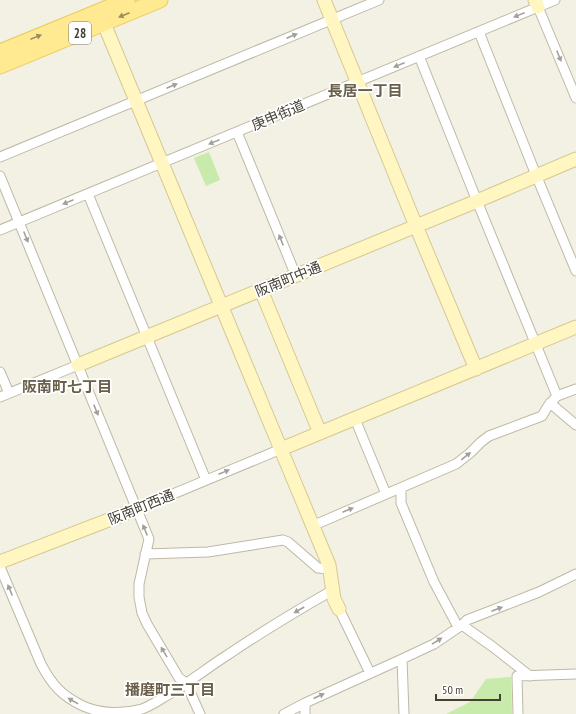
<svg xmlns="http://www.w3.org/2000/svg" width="576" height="714" font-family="'PT Sans Narrow','Noto Sans JP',sans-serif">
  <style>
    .green { fill: #c8eaaa }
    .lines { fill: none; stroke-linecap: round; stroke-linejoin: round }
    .street-casing { stroke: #bfb8a6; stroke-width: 11 }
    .secondary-casing { stroke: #d5c991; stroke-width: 15 }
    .primary-casing { stroke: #e9cb5c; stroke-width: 17 }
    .street { stroke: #fff; stroke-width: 9 }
    .secondary { stroke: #fff6c2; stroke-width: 13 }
    .primary { stroke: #ffe991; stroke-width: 15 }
    .oneway { fill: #998c5e }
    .oneway2 { fill: #a2a09a }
    .labels { text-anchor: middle; stroke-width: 3.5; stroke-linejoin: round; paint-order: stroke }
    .shield { fill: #fff; stroke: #7d7971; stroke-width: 1 }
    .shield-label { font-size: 13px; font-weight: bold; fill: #454034 }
    .street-label { font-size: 14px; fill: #454034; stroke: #fff }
    .neighbourhood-label { font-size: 15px; font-weight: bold; fill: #695f4a; stroke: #fff }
  </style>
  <rect width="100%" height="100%" fill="#f3f0e4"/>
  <path class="green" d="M209,152L220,180L206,186L194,158Z
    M511,677L512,714H446L470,702L486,679Z"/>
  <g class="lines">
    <defs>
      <path id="street" d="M538,7L576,98
        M479,32L536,175L576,271
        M419,56L477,201L557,396
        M237,132L296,276
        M0,157L379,0
        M0,176L149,539L139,584V597L142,613L147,624L179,678L186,683L200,714
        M88,194L206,480
        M0,230L555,0
        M0,372L9,393
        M0,397L78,365
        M550,403L576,425
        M355,419L386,494
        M401,488V503L434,582L458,627
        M137,509L281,449
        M312,526L456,464L470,453L481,442L489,436L542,416L548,406L557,396L576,389
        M145,554L208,552L283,540L288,542L318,568L330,569
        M0,567L41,664C52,685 62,696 83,706C101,714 124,714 142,709C153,705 162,698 171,693C191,681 210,666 229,654C263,631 298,610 333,590
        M339,609L370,673
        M462,625L493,647L530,676
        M402,659L404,714
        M305,703V714
        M284,714L305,703L402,659L434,644L462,625L467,620L539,592L576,574
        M518,714L517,676L576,674"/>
      <path id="secondary" d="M324,0L416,226L476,369
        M535,0L538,7
        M100,14L329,565L334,599L339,609
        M261,290L320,433
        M78,365L477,201L576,159
        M281,449L576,327
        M0,562L137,509"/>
      <path id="primary" d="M0,52L127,0
        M0,66L160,0"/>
    </defs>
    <use href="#street" class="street-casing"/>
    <use href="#secondary" class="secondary-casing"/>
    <use href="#primary" class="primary-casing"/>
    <use href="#street" class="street"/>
    <use href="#secondary" class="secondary"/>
    <use href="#primary" class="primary"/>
  </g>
  <defs><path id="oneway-solid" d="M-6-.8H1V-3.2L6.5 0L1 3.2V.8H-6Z"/></defs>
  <g class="oneway">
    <use href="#oneway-solid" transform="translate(124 15) rotate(157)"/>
    <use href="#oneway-solid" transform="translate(36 37) rotate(-22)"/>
  </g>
  <g class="oneway2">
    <use href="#oneway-solid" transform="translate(519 15) rotate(158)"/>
    <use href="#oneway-solid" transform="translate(292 36) rotate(-23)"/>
    <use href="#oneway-solid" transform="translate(559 56) rotate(68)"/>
    <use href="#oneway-solid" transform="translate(399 65) rotate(158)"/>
    <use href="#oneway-solid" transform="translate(172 86) rotate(-23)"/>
    <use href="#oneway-solid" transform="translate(214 142) rotate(158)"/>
    <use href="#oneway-solid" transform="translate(68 202) rotate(158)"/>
    <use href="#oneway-solid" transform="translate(26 237) rotate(68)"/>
    <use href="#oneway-solid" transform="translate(281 240) rotate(-112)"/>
    <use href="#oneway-solid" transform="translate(96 410) rotate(68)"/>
    <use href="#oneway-solid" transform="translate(466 456) rotate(-39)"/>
    <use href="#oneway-solid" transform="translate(224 472) rotate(-22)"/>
    <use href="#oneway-solid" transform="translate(348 510) rotate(-23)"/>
    <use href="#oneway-solid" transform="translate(145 530) rotate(-112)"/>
    <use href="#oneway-solid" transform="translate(10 590) rotate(-113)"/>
    <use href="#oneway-solid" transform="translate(497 609) rotate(-21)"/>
    <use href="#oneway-solid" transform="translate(299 610) rotate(150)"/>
    <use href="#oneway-solid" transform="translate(437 641) rotate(-32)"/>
    <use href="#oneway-solid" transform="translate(164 652) rotate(-121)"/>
    <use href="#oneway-solid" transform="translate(319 696) rotate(-25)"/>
    <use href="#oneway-solid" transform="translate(73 701) rotate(-151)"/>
  </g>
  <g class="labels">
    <rect class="shield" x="69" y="22" width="22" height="22" rx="3"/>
    <g class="shield-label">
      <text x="80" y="38">28</text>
    </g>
    <g class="street-label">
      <text transform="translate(278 115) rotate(-23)" y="5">庚申街道</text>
      <text transform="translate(288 279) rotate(-22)" y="5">阪南町中通</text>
      <text transform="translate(141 507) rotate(-22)" y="5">阪南町西通</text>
    </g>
    <g class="neighbourhood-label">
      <text x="365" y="96">長居一丁目</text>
      <text x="67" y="392">阪南町七丁目</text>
      <text x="170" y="695">播磨町三丁目</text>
    </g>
  </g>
  <path d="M436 694v6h64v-6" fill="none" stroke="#454034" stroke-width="2"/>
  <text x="442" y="694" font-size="12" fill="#454034" stroke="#ffffff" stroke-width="3" paint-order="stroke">50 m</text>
</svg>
